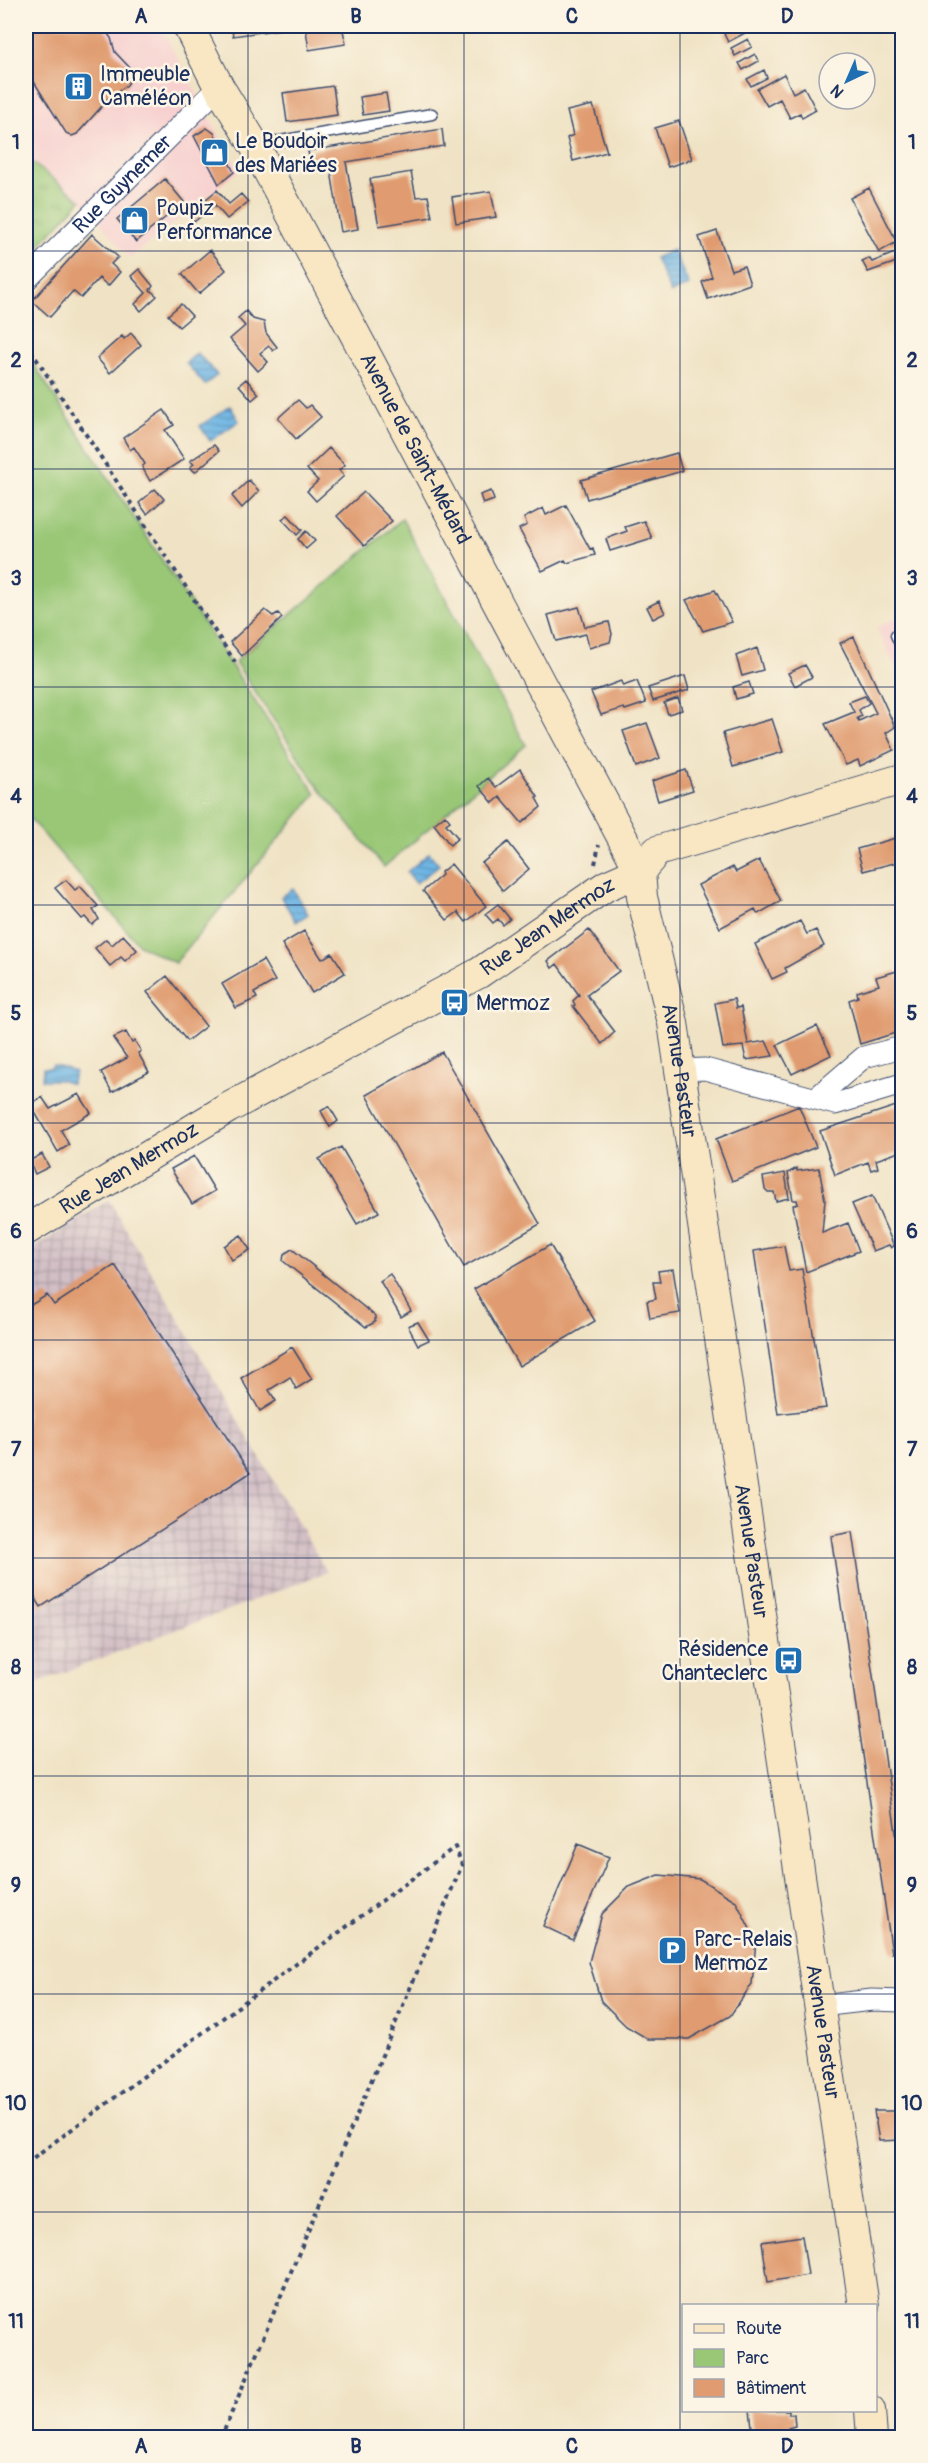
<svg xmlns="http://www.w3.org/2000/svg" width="928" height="2463" font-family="Pangolin,sans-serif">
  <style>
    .built { fill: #f7d0cf }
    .industrial { fill: url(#industrial-grid) }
    .green { fill: #99c776; stroke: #5a7b6a; stroke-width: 1.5 }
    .park { fill: url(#park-tufts); stroke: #5a7b6a; stroke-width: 1.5 }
    .water { fill: url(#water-rules); stroke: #4472a1; stroke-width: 1.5 }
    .building { fill: #e09b70 }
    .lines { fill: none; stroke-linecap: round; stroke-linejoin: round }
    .lane-casing { stroke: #3b4a6d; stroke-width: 13 }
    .street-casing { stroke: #3b4a6d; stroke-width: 23 }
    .secondary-casing { stroke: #3b4a6d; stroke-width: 32 }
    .path { stroke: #3b4a6d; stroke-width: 4; stroke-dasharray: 4.5 4.5; stroke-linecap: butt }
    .lane { stroke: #fff; stroke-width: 10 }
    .street { stroke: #fff; stroke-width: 21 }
    .secondary { stroke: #f9e7c3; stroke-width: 30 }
    .grid { fill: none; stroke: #1b2f5e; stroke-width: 1.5; stroke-opacity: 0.55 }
    .labels { text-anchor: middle; stroke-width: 5; stroke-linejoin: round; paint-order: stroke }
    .poi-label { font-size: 21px; fill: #1b2f5e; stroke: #fcf5e5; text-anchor: start }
    .street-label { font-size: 21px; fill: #1b2f5e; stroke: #fcf5e5 }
    .neatline { fill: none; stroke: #1b2f5e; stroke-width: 2 }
    .grid-label { font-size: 20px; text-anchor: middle; font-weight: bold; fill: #1b2f5e }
  </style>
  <defs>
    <pattern id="industrial-grid" width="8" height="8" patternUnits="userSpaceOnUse" patternTransform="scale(1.5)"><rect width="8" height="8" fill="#d2bec5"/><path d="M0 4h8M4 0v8" fill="none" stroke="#aa9ba3"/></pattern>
    <pattern id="park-tufts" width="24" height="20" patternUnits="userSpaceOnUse" patternTransform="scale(1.5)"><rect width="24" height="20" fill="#99c776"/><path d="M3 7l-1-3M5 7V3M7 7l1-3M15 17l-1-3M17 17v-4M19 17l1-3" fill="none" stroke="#7ca264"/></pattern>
    <pattern id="water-rules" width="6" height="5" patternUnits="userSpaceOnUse" patternTransform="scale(1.5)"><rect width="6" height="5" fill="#6db5e4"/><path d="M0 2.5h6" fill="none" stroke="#5994bc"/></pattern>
  </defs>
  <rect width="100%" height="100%" fill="#fcf5e5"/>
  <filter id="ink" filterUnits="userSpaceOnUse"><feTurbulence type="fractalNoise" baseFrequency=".0167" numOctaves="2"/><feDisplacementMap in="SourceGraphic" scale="12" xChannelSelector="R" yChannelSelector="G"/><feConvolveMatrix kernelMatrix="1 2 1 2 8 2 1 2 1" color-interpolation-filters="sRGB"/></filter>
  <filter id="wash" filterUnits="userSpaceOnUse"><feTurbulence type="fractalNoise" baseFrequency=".008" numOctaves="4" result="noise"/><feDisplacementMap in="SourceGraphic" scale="24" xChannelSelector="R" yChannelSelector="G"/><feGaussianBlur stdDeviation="1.35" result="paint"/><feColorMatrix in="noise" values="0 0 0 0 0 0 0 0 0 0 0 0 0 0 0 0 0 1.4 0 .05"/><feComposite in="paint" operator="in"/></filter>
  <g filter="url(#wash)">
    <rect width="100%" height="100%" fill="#f0e3c5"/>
    <path class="built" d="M26,26H160L239,171L130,258L81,200L26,158Z
      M902,615V680L876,628Z"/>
    <path class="industrial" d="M109,1200L327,1572L26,1687V1252Z"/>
    <path class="green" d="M26,353L316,794L175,963L139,945L26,814Z
      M402,519L526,745L384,867L319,788L235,662Z"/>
    <path class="park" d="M26,158L81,200L27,259L26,258Z"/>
    <path class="water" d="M673,250L689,285L671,293L655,258Z
      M197,353L217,375L205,385L186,363Z
      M230,406L239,421L210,441L200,426Z
      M429,853L439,865L416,883L407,872Z
      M293,889L308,914L296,922L281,897Z
      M53,1065L75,1072L71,1084L61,1080H42L43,1068H51Z"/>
    <g id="blocks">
      <path class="building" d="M26,26H102L111,38L115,52L130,68L133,75L127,85L106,100L104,104L77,134L72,136L66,133L26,69Z
        M231,26H282L283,29L233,36Z
        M308,26H342L346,44L309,50L306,30H309Z
        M741,26L745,33L728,42L724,34Z
        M748,39L752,47L735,56L731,48Z
        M755,54L759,61L743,70L739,63Z
        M764,70L767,78L751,86L747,79Z
        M784,74L793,93L804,87L816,110L802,118L800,113L790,118L780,99L767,106L757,89Z
        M333,86L337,115L287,122L283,93Z
        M386,93L389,111L363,115L360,97Z
        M593,105L607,152L573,161L567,138L573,135L567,111Z
        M679,121L692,159L668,167L655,128Z
        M207,128L214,133L234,172L219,184L194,136Z
        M442,129L444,146L346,162L358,229L341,232L330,165L311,168L308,151Z
        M411,172L416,197L428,196L432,217L379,226L370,179Z
        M165,179L184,202L136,242L117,219Z
        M869,188L897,242L879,252L850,198Z
        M217,190L229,204L241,194L248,202L227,219L215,205L194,222L188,214Z
        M491,191L496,217L456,223L452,197Z
        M717,231L731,270L744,266L750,284L708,299L702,282L712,277L699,237Z
        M92,234L118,257L111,264L120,272L108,286L99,278L81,298L73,291L50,317L32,301Z
        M210,250L226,270L199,294L182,274Z
        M902,250V260L868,272L862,261L869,258L872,262Z
        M139,269L153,286L150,290L157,296L141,311L135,304L146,293L131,276Z
        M181,304L192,316L179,327L168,315Z
        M246,311L253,319L264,322L266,333L277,347L273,351L269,346L260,353L268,362L258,371L230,339L245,326L238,318Z
        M131,333L141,345L110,373L97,358L122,336L124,339Z
        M246,379L259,394L252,400L239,385Z
        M298,400L306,408L310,405L321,417L296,439L278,418Z
        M164,410L174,425L165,430L184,459L150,481L142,467L145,464L134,447L130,450L123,438Z
        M214,445L219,451L195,472L190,467L194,464L190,461Z
        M329,448L345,465L339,470L344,476L316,501L307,491L318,481L307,469Z
        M677,453L682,471L587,499L581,480Z
        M249,480L259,491L242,508L232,496Z
        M155,489L164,499L147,514L139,503Z
        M491,491L494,500L483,504L480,495Z
        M364,492L392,521L364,546L337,516Z
        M566,505L590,549L593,548L595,555L567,563L565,560L542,571L519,529L527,525L524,518L543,508L546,515Z
        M288,515L302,530L297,535L282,519Z
        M644,521L652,538L610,551L606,539L627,531L625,527Z
        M306,531L315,541L306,549L298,539Z
        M715,590L732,622L703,631L686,600Z
        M659,601L665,613L653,619L647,607Z
        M579,607L585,627L609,622L612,634L610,642L589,648L586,634L556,641L548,615Z
        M265,610L273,616L278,613L282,618L242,656L230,642Z
        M854,637L895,727L886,733L894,750L860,766L858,760L846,765L825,724L854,712L849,702L865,696L869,703L859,710L862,716L857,718L859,721L876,713L840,643Z
        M757,648L763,670L742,676L736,656Z
        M805,665L812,677L795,686L788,673Z
        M685,676L689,690L653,701L648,688Z
        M621,681L623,686L637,681L646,703L625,710L624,708L601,715L591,692Z
        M749,682L753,694L736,699L733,687Z
        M678,698L682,710L668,714L664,703Z
        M772,719L783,752L733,767L723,733Z
        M647,723L660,758L636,767L623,731Z
        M520,769L538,797L536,798L541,807L522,823L500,797L493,803L479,786L488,778L496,787Z
        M686,770L693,790L658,801L652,781Z
        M445,815L450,821L446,824L458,838L450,845L434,824Z
        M899,837L902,861L863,871L857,849Z
        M508,842L529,869L503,891L482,863Z
        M759,860L781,901L758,914L755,909L720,928L698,885L733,867L736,872Z
        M451,864L486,906L466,922L458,912L447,920L423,891L442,875L441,872Z
        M66,880L75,890L80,886L98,906L93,910L99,919L92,925L85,917L82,919L55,888Z
        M498,904L510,919L503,925L498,919L493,923L485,914Z
        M800,921L807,934L816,930L824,946L785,968L787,972L772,979L755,944Z
        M589,930L619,971L587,995L615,1032L602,1044L573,1006L575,1005L573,1001L579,995L557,964L552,968L548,961Z
        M304,931L322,959L332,953L345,973L312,993L282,944Z
        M123,935L137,950L125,961L121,957L110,966L95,948L106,939L112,945Z
        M263,960L275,981L254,993L257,998L236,1008L222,984Z
        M897,971L899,979L902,978V1031L860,1044L849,1000L858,997L857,992L879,985L876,977Z
        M167,976L206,1026L187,1041L147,992Z
        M734,999L736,1008L741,1007L748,1044L766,1041L773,1056L746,1060L743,1046L723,1048L715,1003Z
        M817,1026L831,1055L792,1074L777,1045Z
        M126,1032L132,1043L135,1041L141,1051L138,1053L149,1072L112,1092L101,1072L127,1058L113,1038Z
        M442,1052L540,1224L464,1267L366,1095Z
        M79,1094L91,1113L61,1130L69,1145L58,1152L30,1104L42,1097L50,1109Z
        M902,1104V1151L876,1160L878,1168L871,1170L868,1162L835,1175L820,1131Z
        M329,1106L338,1121L330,1127L321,1111Z
        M799,1106L816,1147L732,1181L716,1139Z
        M341,1147L379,1212L357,1224L319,1159Z
        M42,1154L49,1167L35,1174L29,1161Z
        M194,1156L215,1191L192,1204L171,1169Z
        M797,1168V1171L819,1168L825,1200L822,1233L848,1223L859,1251L806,1272L793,1205L798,1204L797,1200H793L788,1173Z
        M785,1173L789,1198L776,1201L774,1192H768L765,1189L763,1177Z
        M872,1196L894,1246L891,1248L889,1245L873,1251L852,1204Z
        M241,1235L250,1250L232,1260L224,1246Z
        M550,1245L595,1321L519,1366L474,1289Z
        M784,1246L789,1271L802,1269L826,1408L778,1414L754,1251Z
        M292,1249L375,1316V1322L366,1327L283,1261L284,1254Z
        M115,1265L250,1473L41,1607L26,1583V1308L47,1295L54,1305Z
        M673,1269L680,1313L650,1318L647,1301L656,1299L653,1282H660L658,1271Z
        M390,1274L411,1311L401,1317L380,1281Z
        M418,1322L429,1340L418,1345L408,1326Z
        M292,1347L312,1379L296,1389L290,1377L269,1390L276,1401L260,1411L241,1378Z
        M852,1532L902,1874V1951L892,1953L831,1536Z
        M578,1844L609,1857L573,1940L543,1926Z
        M659,1875L700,1879L736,1901L756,1941L752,1984L730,2016L689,2039H648L626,2026L601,2001L589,1962L602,1914L629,1887Z
        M874,2111H902V2140L879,2141Z
        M802,2236L808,2275L768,2282L762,2242Z
        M750,2410H789V2414H794L795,2426L788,2428L789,2438H750L749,2435H753Z"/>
    </g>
  </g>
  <g filter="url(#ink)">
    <use href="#blocks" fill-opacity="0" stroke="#3b4a6d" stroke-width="1.5"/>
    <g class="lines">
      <defs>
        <path id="lane" d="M258,145L432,114
          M896,635L902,648"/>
        <g id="street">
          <path id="s1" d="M26,280L219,87"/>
          <path d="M680,1070L705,1069L835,1104L902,1084"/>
          <path d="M816,1098L864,1057L902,1047"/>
          <path d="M820,2006L872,2000L902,2001"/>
        </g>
        <g id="secondary">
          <path id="s2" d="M188,26L219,87L255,146L640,871L642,897L673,1023L864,2306"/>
          <path id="s3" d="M26,1230L228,1108L479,973L606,886L640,871L657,851L902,779"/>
          <path d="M870,2410L872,2438"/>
        </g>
      </defs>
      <use href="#lane" class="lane-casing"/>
      <use href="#street" class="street-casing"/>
      <use href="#secondary" class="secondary-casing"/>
      <path class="path" d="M26,343L235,662
        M595,864L599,845
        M26,2163L455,1847L462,1865L221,2438
        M841,2438V2435L848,2434"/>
      <use href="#lane" class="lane"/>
      <use href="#street" class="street"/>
      <use href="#secondary" class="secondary"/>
    </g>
  </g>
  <path class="grid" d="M248,26V2438M464,26V2438M680,26V2438M26,251H902M26,469H902M26,687H902M26,905H902M26,1123H902M26,1340H902M26,1558H902M26,1776H902M26,1994H902M26,2212H902"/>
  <defs>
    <symbol id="building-square" viewBox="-11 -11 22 22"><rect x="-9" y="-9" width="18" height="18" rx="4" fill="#1f6fb2" stroke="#fcf5e5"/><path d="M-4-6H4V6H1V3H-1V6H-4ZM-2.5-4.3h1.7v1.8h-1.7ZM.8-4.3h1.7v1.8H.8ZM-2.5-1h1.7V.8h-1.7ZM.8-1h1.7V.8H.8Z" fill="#fff"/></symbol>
    <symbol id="shop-square" viewBox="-11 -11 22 22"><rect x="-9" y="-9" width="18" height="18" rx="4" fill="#1f6fb2" stroke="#fcf5e5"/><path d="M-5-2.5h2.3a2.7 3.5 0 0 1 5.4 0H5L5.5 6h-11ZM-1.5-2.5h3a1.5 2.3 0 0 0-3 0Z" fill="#fff"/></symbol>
    <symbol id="bus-square" viewBox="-11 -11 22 22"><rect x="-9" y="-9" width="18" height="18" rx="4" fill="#1f6fb2" stroke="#fcf5e5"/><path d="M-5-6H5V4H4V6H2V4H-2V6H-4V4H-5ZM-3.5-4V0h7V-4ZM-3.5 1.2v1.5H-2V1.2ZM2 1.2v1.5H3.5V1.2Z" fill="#fff"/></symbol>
    <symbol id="parking-square" viewBox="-11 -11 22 22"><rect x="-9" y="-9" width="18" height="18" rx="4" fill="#1f6fb2" stroke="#fcf5e5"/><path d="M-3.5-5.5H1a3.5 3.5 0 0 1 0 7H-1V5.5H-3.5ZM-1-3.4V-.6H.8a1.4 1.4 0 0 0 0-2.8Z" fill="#fff"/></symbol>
  </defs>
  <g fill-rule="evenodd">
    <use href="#building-square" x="62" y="70" width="33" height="33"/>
    <use href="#shop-square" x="198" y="136" width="33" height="33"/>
    <use href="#shop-square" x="118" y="204" width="33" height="33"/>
    <use href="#bus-square" x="438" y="986" width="33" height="33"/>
    <use href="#bus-square" x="772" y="1644" width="33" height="33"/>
    <use href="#parking-square" x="656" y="1934" width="33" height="33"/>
  </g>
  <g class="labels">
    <g class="poi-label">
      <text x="100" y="81">Immeuble<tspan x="100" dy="24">Caméléon</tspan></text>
      <text x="235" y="148">Le Boudoir<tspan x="235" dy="24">des Mariées</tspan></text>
      <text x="156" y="215">Poupiz<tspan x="156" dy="24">Performance</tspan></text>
      <text x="476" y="1010">Mermoz</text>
      <text x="768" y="1656" text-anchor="end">Résidence<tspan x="768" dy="24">Chanteclerc</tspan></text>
      <text x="694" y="1946">Parc-Relais<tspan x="694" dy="24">Mermoz</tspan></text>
    </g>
    <g class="street-label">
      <text dy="7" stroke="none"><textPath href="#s1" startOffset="136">Rue Guynemer</textPath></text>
      <text dy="7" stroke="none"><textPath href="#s2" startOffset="480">Avenue de Saint-Médard</textPath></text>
      <text dy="7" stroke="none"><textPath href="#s3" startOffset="604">Rue Jean Mermoz</textPath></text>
      <text dy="7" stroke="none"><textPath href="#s2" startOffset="1162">Avenue Pasteur</textPath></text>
      <text dy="7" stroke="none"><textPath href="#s3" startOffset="120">Rue Jean Mermoz</textPath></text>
      <text dy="7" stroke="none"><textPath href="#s2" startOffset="1648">Avenue Pasteur</textPath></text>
      <text dy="7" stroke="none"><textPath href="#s2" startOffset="2134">Avenue Pasteur</textPath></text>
    </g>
  </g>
  <rect width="928" height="2463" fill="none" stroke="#fcf5e5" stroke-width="66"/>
  <rect x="682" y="2304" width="195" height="108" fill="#fcf5e5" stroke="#a2a6af" stroke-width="1.5"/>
  <rect x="694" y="2324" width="30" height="9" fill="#f9e7c3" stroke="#a2a6af" stroke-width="1.5"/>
  <text x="736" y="2334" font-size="18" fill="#1b2f5e">Route</text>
  <rect x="694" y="2349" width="30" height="18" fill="#99c776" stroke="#a2a6af" stroke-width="1.5"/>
  <text x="736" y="2364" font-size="18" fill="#1b2f5e">Parc</text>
  <rect x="694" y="2379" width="30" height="18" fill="#e09b70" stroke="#a2a6af" stroke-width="1.5"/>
  <text x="736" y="2394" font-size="18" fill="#1b2f5e">Bâtiment</text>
  <g transform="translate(847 81) rotate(224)"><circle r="28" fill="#fcf5e5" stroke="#a2a6af" stroke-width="1.5"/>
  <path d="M0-4.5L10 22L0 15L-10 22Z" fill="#1f6fb2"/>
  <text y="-9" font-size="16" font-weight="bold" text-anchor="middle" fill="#1b2f5e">N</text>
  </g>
  <rect x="33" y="33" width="862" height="2397" class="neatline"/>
  <g class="grid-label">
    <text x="141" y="23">A</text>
    <text x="356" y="23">B</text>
    <text x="572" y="23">C</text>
    <text x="787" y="23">D</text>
    <text x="16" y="149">1</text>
    <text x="912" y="149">1</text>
    <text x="16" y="367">2</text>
    <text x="912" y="367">2</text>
    <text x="16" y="585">3</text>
    <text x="912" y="585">3</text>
    <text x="16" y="803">4</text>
    <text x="912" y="803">4</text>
    <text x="16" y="1020">5</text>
    <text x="912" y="1020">5</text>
    <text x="16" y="1238">6</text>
    <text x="912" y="1238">6</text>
    <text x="16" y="1456">7</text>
    <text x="912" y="1456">7</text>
    <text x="16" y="1674">8</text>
    <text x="912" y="1674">8</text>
    <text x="16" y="1892">9</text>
    <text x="912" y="1892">9</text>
    <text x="16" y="2110">10</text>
    <text x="912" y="2110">10</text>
    <text x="16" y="2328">11</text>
    <text x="912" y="2328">11</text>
    <text x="141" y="2453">A</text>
    <text x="356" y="2453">B</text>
    <text x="572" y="2453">C</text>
    <text x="787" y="2453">D</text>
  </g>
</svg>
